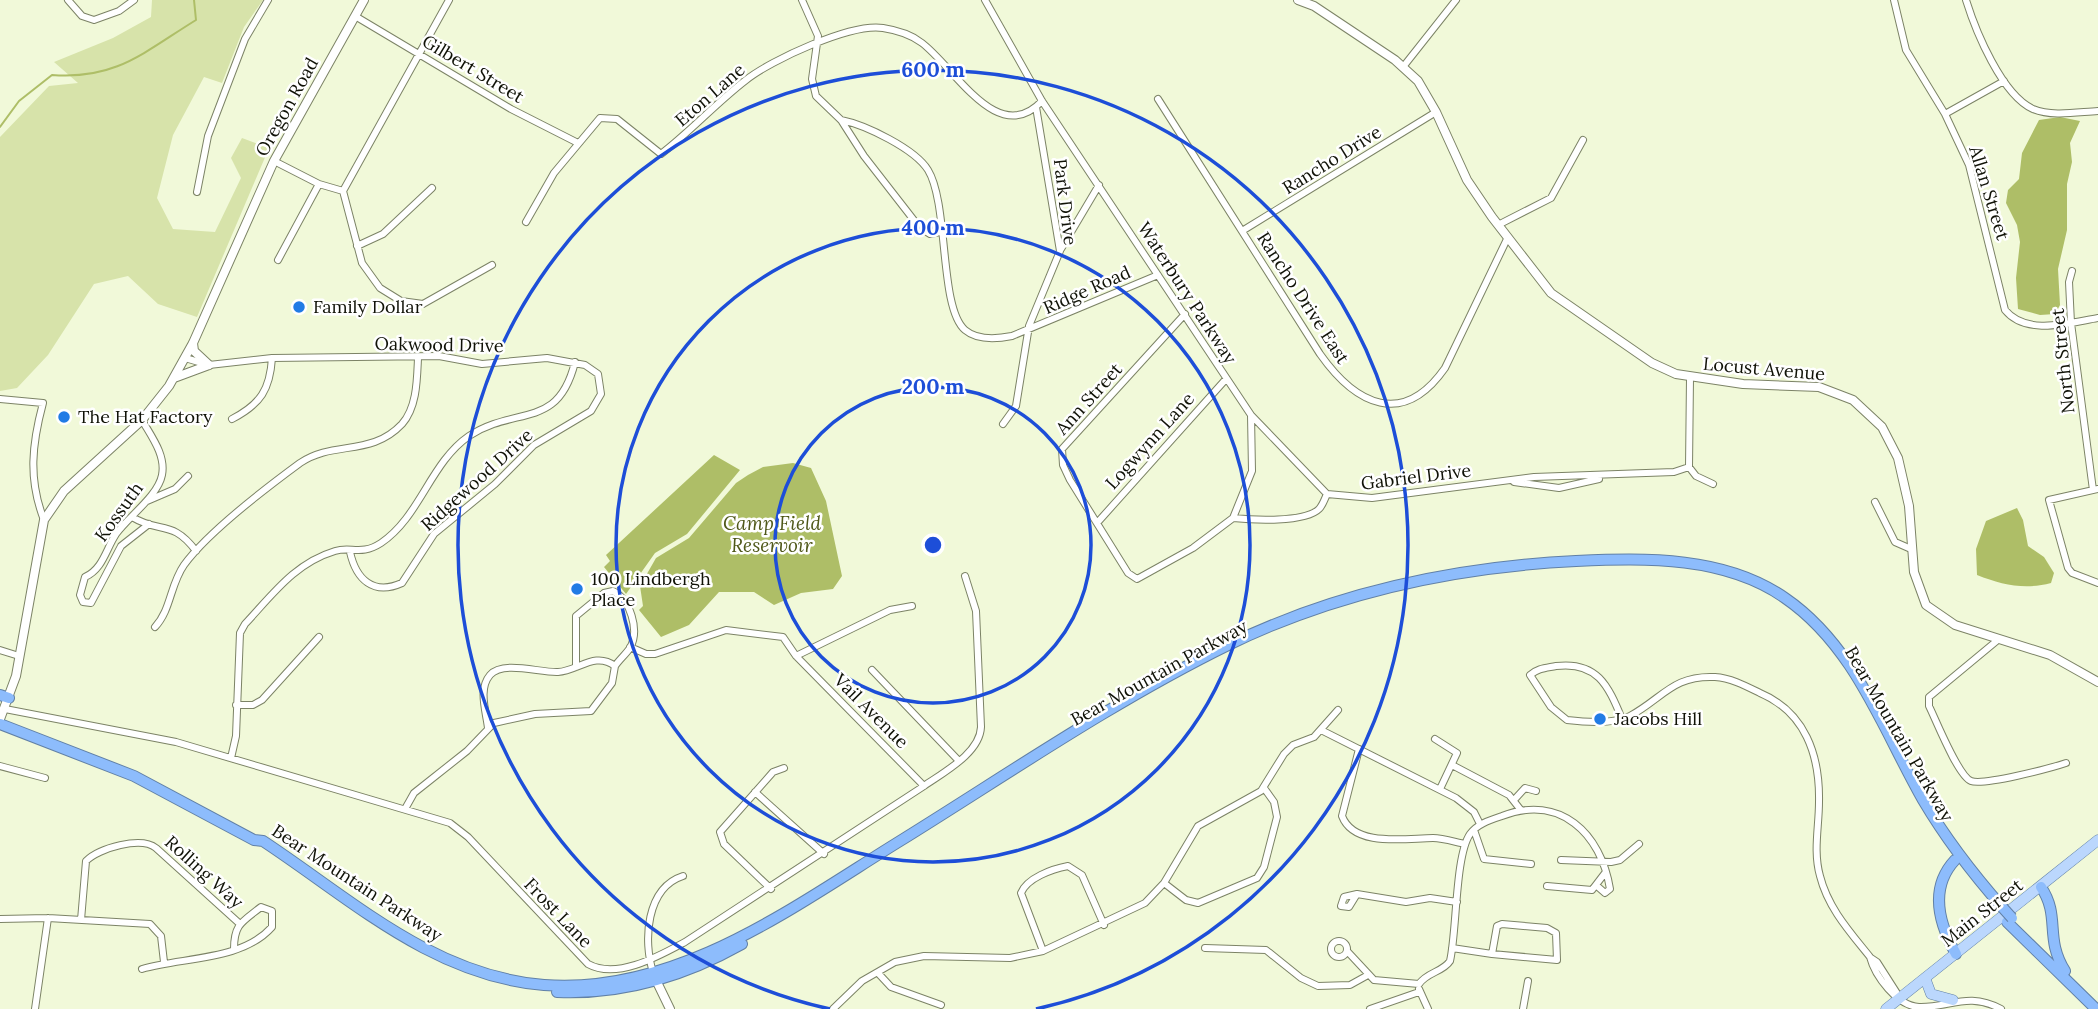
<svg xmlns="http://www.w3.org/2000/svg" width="2098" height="1009" font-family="Lora,serif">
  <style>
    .green { fill: #d7e3aa }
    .water { fill: #aebe67 }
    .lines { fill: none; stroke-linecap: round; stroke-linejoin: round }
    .stream { stroke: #aebe67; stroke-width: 2 }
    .street-casing { stroke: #7c8366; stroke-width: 8 }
    .secondary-casing { stroke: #7c8366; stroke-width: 10 }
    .primary-casing { stroke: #6180a6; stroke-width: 11 }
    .highway-casing { stroke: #6180a6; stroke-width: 12 }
    .street { stroke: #fff; stroke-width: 6 }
    .secondary { stroke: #fff; stroke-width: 8 }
    .primary { stroke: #bbd7fd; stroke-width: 10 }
    .highway { stroke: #8dbcfc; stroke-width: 10 }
    .highway-bridge-casing { stroke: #6180a6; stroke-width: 12; stroke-linecap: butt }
    .highway-bridge { stroke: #8dbcfc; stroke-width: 10 }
    .ring { fill: none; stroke: #1d4ed8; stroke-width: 3.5 }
    .poi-dot { fill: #217be5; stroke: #fff; stroke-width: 2.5 }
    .labels { text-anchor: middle; stroke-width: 5; stroke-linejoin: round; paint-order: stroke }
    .street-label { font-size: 18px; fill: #101207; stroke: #fff }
    .poi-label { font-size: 18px; fill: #101207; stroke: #fff; text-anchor: start }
    .water-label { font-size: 19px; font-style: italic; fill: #4f5819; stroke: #fff }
    .centre { fill: #1d4ed8; stroke: #fff; stroke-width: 3.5 }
    .ring-label { font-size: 21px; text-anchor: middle; font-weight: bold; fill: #1d4ed8; stroke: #fff; stroke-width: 5; stroke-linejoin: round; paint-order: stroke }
  </style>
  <rect width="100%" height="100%" fill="#f1f9d9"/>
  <path class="green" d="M152,0H263L244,27L222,83L204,77L173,135L157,198L173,229L215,232L241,178L231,158L242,138L269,148L197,317L158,304L128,276L94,284L48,355L17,388L0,391V137L49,86L78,83L54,62L113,38L151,17Z"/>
  <path class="water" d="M2060,117L2080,121L2070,143L2072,162L2067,184V230L2058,269L2060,305L2055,314L2040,315L2018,309L2016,278L2020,242L2017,225L2006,203L2008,190L2019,179L2022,153L2039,120Z
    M714,455L740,470L687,534L655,553L626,594L604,567L610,561L606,555Z
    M793,463L811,468L826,501L842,576L833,589L801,593L774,605L754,592H719L689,625L661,637L639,610L643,606L640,586L656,558L689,538L736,483L748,475L763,467Z
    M2017,508L2023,520L2028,546L2044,557L2054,573L2051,583C2025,590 2002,585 1977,575L1976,549L1986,521Z"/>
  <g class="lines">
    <path class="stream" d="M0,127L19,101L52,75C116,80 144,52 196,20L194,0"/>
    <defs>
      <path id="street" d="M68,0L82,16L94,20L119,11L134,0
        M802,0L818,36L812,79L816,96L841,120L864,156L920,228L930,234L940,232
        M985,0L1042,101L1251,415L1252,471L1233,518L1193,548L1137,579L1128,573L1070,480L1063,465L1062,449L1185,314
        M1894,0L1906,50L1945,114L1969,165L2005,310C2026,336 2069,323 2098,318
        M1966,0C1976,32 2002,95 2033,109C2052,117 2078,112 2098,111
        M355,16L511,109L578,143
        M1403,67L1456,0
        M1158,99L1320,354C1356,405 1403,428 1445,368L1508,237
        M1945,114L2004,81
        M841,120C866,125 915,149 928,170C949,204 939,308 965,330C978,341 997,339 1012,336L1158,275
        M274,161L319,184L343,191
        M343,191L362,263L380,288L401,301L423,304L492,265
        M343,191L449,0
        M197,192L208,136L245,39L268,0
        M526,222L554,173L600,118L617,119L661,154C691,131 716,103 746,80C771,60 851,23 883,28C896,30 912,35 922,43C956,69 998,148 1042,101
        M1498,225L1551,198L1583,140
        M1242,231L1436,112
        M357,246L383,234L432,188
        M1061,249L1099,185
        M278,260L319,184
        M2072,271L2069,282L2071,323L2093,490
        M185,358L209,365L272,358L439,356L482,364L547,358L585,365L598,374L601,394L591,411L534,445L495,484L434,534L402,583C373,596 356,579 350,552
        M0,399L43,403C32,444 28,479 44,520
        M1251,415L1327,494
        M232,419C261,404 270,389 272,358
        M142,420C151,436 166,455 162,475C158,496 128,517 116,534C106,549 103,569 85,577L80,595L83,602L91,603L121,546L149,524
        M1003,424L1016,406L1029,326L1060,251L1036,107
        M1689,467L1690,378
        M1514,482L1559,488L1599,479
        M2098,489L2049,500L2068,568L2072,573L2098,583
        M1327,494L1372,498L1534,477L1674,472L1689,467L1696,476L1713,484
        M147,501L175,489L188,476
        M1875,502L1895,542L1911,549
        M132,517C160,534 172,519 196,551
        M1233,518C1252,520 1305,523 1319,509C1323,505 1325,498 1327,494
        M1097,523L1226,379
        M155,627C171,610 170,585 184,565C208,532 266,488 300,463C334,440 371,457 402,424C417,407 417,380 418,358
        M1999,639L1929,697V706C1936,720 1958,776 1971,781C1983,786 2051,768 2066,763
        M630,647L646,654H655L726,630L783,637L796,656L924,786
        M0,650L19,656
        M796,656L890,610L912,606
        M576,667V616L604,593L613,591C630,599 640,630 630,648C626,654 619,660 615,666
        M872,670L959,761
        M236,705H253L262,700L319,637
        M5,709L176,742L450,823L468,837L588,964C617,980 659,956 685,942L924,786C944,772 980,753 981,727L976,611L965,576
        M1622,719C1608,685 1597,661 1556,666C1546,668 1538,668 1530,675L1551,707L1567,720C1584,722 1615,724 1630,716C1663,698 1673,675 1715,677C1731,678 1746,686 1760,693C1805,712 1820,755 1819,802C1819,827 1813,851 1820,876C1828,908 1850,932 1870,957C1875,976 1897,1006 1919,1007C1949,1008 1968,991 2001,1009
        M1321,730L1456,798L1474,812L1480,824
        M1435,739L1457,753L1440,789
        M1359,749L1342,816C1354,848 1407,838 1433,838C1443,838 1455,842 1465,844
        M231,758L236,736L240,633L245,624C273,594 295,563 335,551C351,546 361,556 381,543C420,517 430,463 469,436C516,405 558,431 575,362
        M1452,765L1509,795L1520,809
        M0,766L45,778
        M755,792L824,854
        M1514,800L1525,788L1536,791
        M405,809L414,793L467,751L494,723L535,714L591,711L612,683L615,666C595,651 578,671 558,672C540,673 503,660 490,675C478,689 486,711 488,728
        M1474,830L1484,859L1531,864
        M1561,860L1611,862L1620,860L1639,844
        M1164,883L1186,900L1198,903L1257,878L1264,867L1277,817L1274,802L1264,788
        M1547,886L1592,890L1605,873
        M771,889L724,844L720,832L773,772L784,768
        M1357,894L1406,902L1430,898L1457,902
        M1357,894L1349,907L1341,906L1344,897Z
        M0,919L48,918L150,924L161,936L164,962
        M81,920L86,861C99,848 141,836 156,848L240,924
        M1502,924L1547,928L1556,933L1557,960L1492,954L1497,926Z
        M1331 949a8 8 0 1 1 16 0a8 8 0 1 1-16 0Z
        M1205,948L1266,950L1301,978L1318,986L1350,985L1368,975
        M1452,948L1492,954
        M1043,951L1021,893C1027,878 1052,869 1068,866L1082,875L1104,925
        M1347,951L1374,980L1419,984
        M1871,958L1877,962L1900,998
        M142,969C182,957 242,961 272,927V911L261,907C242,922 234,924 234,949
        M653,972C643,941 646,888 683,876
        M878,973L891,987L941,1005
        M1419,984C1427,972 1443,972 1450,961C1457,931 1455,856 1470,834C1477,824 1490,820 1502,816C1560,794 1601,833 1610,889L1605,893L1597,886
        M1419,989L1428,1009
        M35,1009L48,918
        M833,1009L862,981L895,962L924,956L1010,958L1043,951L1145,903L1164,883L1198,826L1261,791L1284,754L1293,745L1314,737L1338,710
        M1370,1009L1419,992
        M1523,1009L1528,981"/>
      <path id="secondary" d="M1298,0L1314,6L1395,60L1418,81L1436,112L1467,180L1492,217L1551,293L1652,363L1676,374L1743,384L1819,387L1853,400L1882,427L1898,458L1909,506L1914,572L1926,605L1955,625L2050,655L2098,682
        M193,343L194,351L209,365
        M174,378L209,365
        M0,719L16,676L44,520L64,491L142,420L169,386L193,343L274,161L364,0
        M655,978L670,1009"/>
      <path id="primary" d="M1925,978L1931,994L1953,1000
        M1886,1009L2098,840"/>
      <path id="highway" d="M0,695L9,698
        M0,724L134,776L254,840L263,841C351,899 433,976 544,985C677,995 793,907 900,841C1008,774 1114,701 1228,645C1337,592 1455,567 1576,561C1647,558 1725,556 1785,598C1855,646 1883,730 1923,800C1946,839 1973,874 2003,908
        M1955,860C1929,888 1939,924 1956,954
        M2041,887C2061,917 2044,937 2065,971
        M2007,922L2096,1009
        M557,992C624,995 685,976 742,944"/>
    </defs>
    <use href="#street" class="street-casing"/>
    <use href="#secondary" class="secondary-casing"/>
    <use href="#primary" class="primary-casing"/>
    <use href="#highway" class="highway-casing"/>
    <use href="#street" class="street"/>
    <use href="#secondary" class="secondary"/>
    <use href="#primary" class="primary"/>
    <use href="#highway" class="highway"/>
    <defs>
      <path id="highway-bridge" d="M2003,908L2012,918"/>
    </defs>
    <use href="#highway-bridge" class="highway-bridge-casing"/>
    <use href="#highway-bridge" class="highway-bridge"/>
  </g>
  <g class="ring">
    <circle cx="933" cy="545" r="158"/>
    <circle cx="933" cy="545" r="317"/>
    <path d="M830 1009A475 475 0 1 1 1036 1009"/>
  </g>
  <g class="poi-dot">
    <circle cx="299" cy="307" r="7"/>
    <circle cx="64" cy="417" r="7"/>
    <circle cx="577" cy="589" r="7"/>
    <circle cx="1600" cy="719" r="7"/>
  </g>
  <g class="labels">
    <g class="street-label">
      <text transform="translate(473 69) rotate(31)" y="6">Gilbert Street</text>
      <text transform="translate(710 95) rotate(-41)" y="6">Eton Lane</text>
      <text transform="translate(287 107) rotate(-61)" y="6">Oregon Road</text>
      <text transform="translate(1332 160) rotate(-32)" y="6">Rancho Drive</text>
      <text transform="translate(1989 193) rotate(73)" y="6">Allan Street</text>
      <text transform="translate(1065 202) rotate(83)" y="6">Park Drive</text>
      <text transform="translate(1087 290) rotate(-24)" y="6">Ridge Road</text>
      <text transform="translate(1187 293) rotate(57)" y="6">Waterbury Parkway</text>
      <text transform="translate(1303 298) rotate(57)" y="6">Rancho Drive East</text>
      <text transform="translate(439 345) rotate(1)" y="6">Oakwood Drive</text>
      <text transform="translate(2063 361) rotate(-96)" y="6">North Street</text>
      <text transform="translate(1764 369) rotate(5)" y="6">Locust Avenue</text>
      <text transform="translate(1089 399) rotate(-48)" y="6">Ann Street</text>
      <text transform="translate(1150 441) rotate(-48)" y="6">Logwynn Lane</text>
      <text transform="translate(1416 477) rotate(-7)" y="6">Gabriel Drive</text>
      <text transform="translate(477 480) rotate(-42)" y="6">Ridgewood Drive</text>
      <text transform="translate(119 512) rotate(-54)" y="6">Kossuth</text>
      <text transform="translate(1159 673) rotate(-29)" y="6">Bear Mountain Parkway</text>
      <text transform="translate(871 711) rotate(45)" y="6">Vail Avenue</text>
      <text transform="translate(1899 734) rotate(60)" y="6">Bear Mountain Parkway</text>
      <text transform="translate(204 872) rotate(42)" y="6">Rolling Way</text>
      <text transform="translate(357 883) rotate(33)" y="6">Bear Mountain Parkway</text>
      <text transform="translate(558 913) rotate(46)" y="6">Frost Lane</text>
      <text transform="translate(1982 913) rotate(-38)" y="6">Main Street</text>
    </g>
    <g class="poi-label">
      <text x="313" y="313">Family Dollar</text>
      <text x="78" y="423">The Hat Factory</text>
      <text x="591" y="585">100 Lindbergh<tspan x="591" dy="21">Place</tspan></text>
      <text x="1614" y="725">Jacobs Hill</text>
    </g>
    <g class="water-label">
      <text x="772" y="530">Camp Field<tspan x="772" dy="22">Reservoir</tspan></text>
    </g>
  </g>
  <circle cx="933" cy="545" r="10" class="centre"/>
  <g class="ring-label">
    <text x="933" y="77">600 m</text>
    <text x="933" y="235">400 m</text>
    <text x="933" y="394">200 m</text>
  </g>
</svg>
